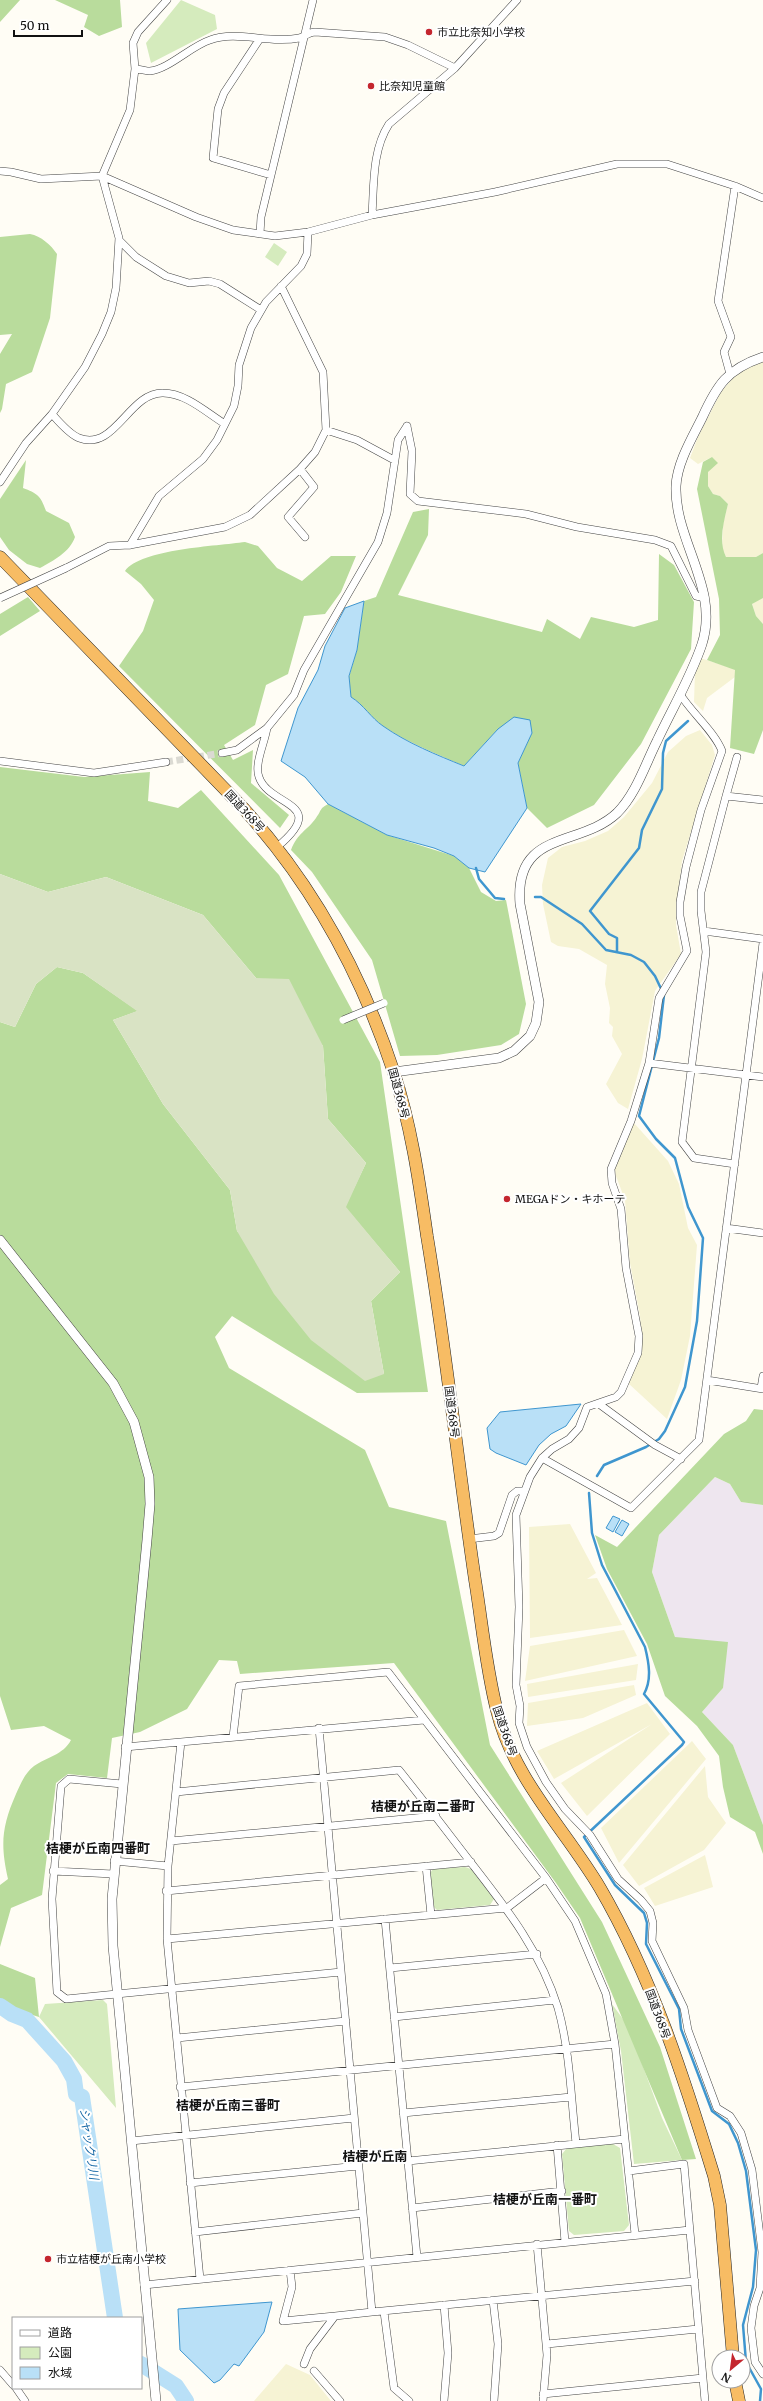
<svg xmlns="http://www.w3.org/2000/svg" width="763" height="2401" font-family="Merriweather,'Noto Sans JP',serif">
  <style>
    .industrial { fill: #eee6ef }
    .farmland { fill: #f6f3d4 }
    .green { fill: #d5ebbd }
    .forest { fill: #b9dc9c }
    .cemetery { fill: #d9e3c4 }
    .water { fill: #b9e0f7; stroke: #3f96cf }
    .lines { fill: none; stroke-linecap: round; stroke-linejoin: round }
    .stream { stroke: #3f96cf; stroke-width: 2.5 }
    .river { stroke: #b9e0f7; stroke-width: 16 }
    .minor-tunnel { stroke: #dbdad3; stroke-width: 7; stroke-dasharray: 7 3.5; stroke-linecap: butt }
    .minor-casing { stroke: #444; stroke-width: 8 }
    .tertiary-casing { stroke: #444; stroke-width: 10 }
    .trunk-casing { stroke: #222; stroke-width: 13 }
    .minor { stroke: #fff; stroke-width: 7 }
    .tertiary { stroke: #fff; stroke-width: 9 }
    .trunk { stroke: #f7bc64; stroke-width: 12 }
    .minor-bridge-casing { stroke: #444; stroke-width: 8; stroke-linecap: butt }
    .minor-bridge { stroke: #fff; stroke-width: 7 }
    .poi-dot { fill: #c4262e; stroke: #fff; stroke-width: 1.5 }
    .labels { text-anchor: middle; stroke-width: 4; stroke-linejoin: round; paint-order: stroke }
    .poi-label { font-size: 11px; fill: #111; stroke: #fff; text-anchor: start }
    .street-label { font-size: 11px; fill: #111; stroke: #fff }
    .water-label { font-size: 12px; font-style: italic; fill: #1768a6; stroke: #fff }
    .quarter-label { font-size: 13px; font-weight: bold; fill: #111; stroke: #fff }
  </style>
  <rect width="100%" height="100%" fill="#fffdf5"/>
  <path class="industrial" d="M715,1477L730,1484L741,1502L763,1505V1825L733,1745L702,1712L723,1688L675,1637L652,1572L659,1535Z"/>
  <path class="farmland" d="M763,361V553L756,557H726L722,549L723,524L728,504L720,496L713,494L708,486V472L712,457L698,464L690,458L698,437L721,392L740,370Z
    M759,598H763V624L756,616L752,604Z
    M700,658L735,669V677L707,698L703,711L694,702L695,672Z
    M700,730L712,745L715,755L682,861L676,910V925L681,954L655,991L642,1059L628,1109L618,1103L606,1084L622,1054L612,1036L613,1027L609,1023L610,1008L605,984L607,965L579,949L558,946L551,942L543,904L542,885L548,858L562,847L585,841L608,831L624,817L652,783L668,752L686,736Z
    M634,1123L668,1161L679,1184L688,1228L697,1245L690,1336L681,1380L667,1419L628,1383L642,1346L640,1316L630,1263L625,1200L616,1176L614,1163Z
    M570,1524L596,1573L587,1579L597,1578L622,1625L530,1638L529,1527Z
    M624,1630L637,1656L525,1681L530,1646Z
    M638,1664L636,1680L528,1697L527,1684Z
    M634,1685L636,1695L583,1718L527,1726L528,1703Z
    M647,1703L670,1734L587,1816L561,1783L652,1724L554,1779L537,1751Z
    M692,1741L706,1759L619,1863L601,1828Z
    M705,1766L708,1797L726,1823L704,1850L639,1886L623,1865Z
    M705,1855L713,1887L655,1906L644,1888Z
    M286,2364L310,2375L331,2401H254Z"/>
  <path class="green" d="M181,0L215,15L217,29L151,63L146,43Z
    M274,243L287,252L278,266L265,257Z
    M465,1867L471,1869L494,1899L490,1905L437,1910L434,1907L430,1873L433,1869Z
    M103,2000L107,2004L116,2108L39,2017L45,2004Z
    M612,2004L628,2026L662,2118L682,2160L634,2164L621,2051Z
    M613,2144L620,2148L629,2225L624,2231L574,2235L569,2231L562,2154L567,2148Z"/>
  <path class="forest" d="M0,0H20L0,22Z
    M55,0H120L122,27L99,36L84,27L88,15Z
    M30,234C41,236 51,245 57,254L50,318L32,372L6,384L2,409L0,413V354L12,334L0,335V237Z
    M712,457L718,463L708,472V486L713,494L720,496L728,504C724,521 718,541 726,557H756L763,553V598L752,604L756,616L763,624V730L754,754L730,748L735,670L707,660L720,635L719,599L697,489L703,462Z
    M26,460L23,488C37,493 41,496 46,511L69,523L75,537C70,552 53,561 40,568L27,564L9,550L0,537V499Z
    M429,509L428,535L398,595L542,632L547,619L580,639L591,617L634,627L658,620L659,554L674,565L694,602L691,649L641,744L594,805L547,828L527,808L518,763L532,733L498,729L464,766C437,754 408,743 383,726C371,718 364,705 351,697L349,677L357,650L364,601L376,597L413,512Z
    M245,542L258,546L277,568L302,581L331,556H356L341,592L325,614L304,616L288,674L266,685L255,725L224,745L233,760L253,750L251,783L289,815L280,828L119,666L143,631L154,600L141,584L125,571C141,549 217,546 245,542Z
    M28,597L40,611L0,636V614Z
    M0,767L84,777L150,772L148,801L178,808L201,790L279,875L380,1062L428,1392L357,1393L232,1316L215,1337L229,1368L365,1450L389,1507L446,1521L490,1745L602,1922L660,2047L696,2159L682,2160L580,1918L556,1883L394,1663L240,1674L237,1661L219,1660L187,1709L140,1732L112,1738L107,1778L68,1774L56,1783L42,1895L11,1908L0,1947V1885L8,1879C0,1844 2,1826 16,1794C21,1783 25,1773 34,1766C47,1757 63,1755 71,1740L44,1726L11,1730L0,1696V1022L15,1027L36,984L57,967L83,973L138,1011L113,1020L163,1104L230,1190L237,1231L384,1374L371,1301L400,1272L345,1207L366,1163L328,1119L323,1046L256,978L203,915L106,877L48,892L0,874Z
    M328,804L387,835L454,856L469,868L481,892L496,901L506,900L526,1004L519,1034L501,1045L437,1055L400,1056L372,960L312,872L291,850C298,832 307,831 316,818C322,810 319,809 328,804Z
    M754,1409L763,1410V1505L741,1502L730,1484L715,1477L659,1535L652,1572L675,1637L728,1642L723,1688L702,1712L733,1745L763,1825V1854L755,1832L730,1817L723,1787L719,1756L697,1726L665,1696L647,1644L607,1569L595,1535L617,1547L724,1434L746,1421Z
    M0,1964L35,1978L39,2017L7,2007L0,1998Z"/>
  <path class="cemetery" d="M0,874L48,892L106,877L203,915L256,978L289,979L323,1046L328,1119L366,1163L346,1207L400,1272L371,1301L384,1374L365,1381L311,1340L274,1294L237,1231L230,1190L163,1104L113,1020L137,1011L83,973L57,967L36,984L15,1027L0,1022Z"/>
  <path class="water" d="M364,601L357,650L349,676L351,697C364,705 371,718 383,726C407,743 437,755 464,766L498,729L514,717L530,720L532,733L518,763L527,808L485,872L469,868L454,856L434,848L387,835L328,804L305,777L281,761L298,708L318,670L325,646L345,608Z
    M581,1404L566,1426L551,1434L539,1445L526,1465L496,1453L490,1449L487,1428L500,1412Z
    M613,1516L620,1519L613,1532L606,1528Z
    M622,1520L629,1524L622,1536L615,1532Z
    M272,2302L264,2332L239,2366L234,2364L220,2380L214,2383L180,2350L178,2309Z"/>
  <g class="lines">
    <path class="stream" d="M476,868L479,879L495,898L504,899
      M535,897H541L582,924L606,950L631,955L644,962L655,976L664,995L659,1038L639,1116L656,1139L675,1158L688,1207L703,1238L697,1321L685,1387L665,1431L659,1439L646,1447L604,1465L597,1476
      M617,952V938L609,934L590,911L639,848L642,830L662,789L663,753L666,741L688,721
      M589,1493L592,1533L602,1565L645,1647C649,1663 652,1680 644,1694L684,1742L682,1745L584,1837L615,1885L644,1913L647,1923L646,1944L679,2009L681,2029L712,2111L729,2124L738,2143L746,2171L756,2250L753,2287L743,2325L746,2362L761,2389L760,2401"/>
    <path class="river" d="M0,2006L12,2014L27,2020L64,2061L74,2079L76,2094L82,2097L115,2318
      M141,2364L176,2386L186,2401"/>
    <path class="minor-tunnel" d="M166,762L222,753"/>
    <defs>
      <path id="minor" d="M259,40L224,93L218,109L213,158L271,175
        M135,69C140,69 146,71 150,71C169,69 191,46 210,40C236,30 270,44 299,38C305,37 308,32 315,32L385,37L408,45L455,68
        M0,171L11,172L41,179L102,176L196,217L233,230L275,236L308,232L372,215L495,192L617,164H667L735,186L763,198
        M372,215C374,185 372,150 389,124L455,68L517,0
        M260,234L261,217L313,0
        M119,240L136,257L166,276L189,283L209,281L220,284L261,310
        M730,374L724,352L731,337L718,301L735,186
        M52,414C59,422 69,434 79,438C115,452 129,392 163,393C186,393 207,413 225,424
        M407,426L412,451L410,494L418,501L526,514L577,527L655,540L671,546L696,596L705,598
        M326,430L357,440L394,460
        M300,469L314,487L288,517L305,537
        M0,482L26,443L52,414L85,367L102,334L111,312L116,288L119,238L102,176L130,110L135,69L133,43L138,32L167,0
        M130,545L159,496L203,459L217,440L234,406L238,386L239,365L251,328L266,302L301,266L307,254L308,232
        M66,568L109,546L130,545L225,527L250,515L300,469L315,452L326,430L323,372L281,286
        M680,694C691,712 715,732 722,751L701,810L686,867L680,902V916L687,951L659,998L649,1063L631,1121L611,1169L612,1183L621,1209L626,1268L639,1336L638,1353L621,1392L616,1397L587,1407L579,1428L569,1439L552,1449L542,1458L530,1477L516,1515L519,1607L516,1685L520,1706L519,1723L527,1747L546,1782L565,1809L590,1835L618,1879L641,1900L650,1911L653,1923L652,1941L684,2008L688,2030L717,2108L730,2116L741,2133L752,2170L762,2252L760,2288L754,2306L751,2328L755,2362L763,2374
        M267,728C265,742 254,764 259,777C269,807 331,802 277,847
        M222,753L237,750L267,728L294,695L304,670L378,542L387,513L398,440L407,426
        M0,761L94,773L166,762
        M726,796L737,757
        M704,931L763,939
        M649,1063L763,1077
        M735,1164L694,1158L682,1142L706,952L701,911V892L726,796L763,800
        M726,1228L763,1233
        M707,1380L763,1389
        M761,1388L763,1376
        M599,1404L655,1445L681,1459
        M542,1458L631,1508L699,1440L763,943
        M469,1539L494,1536L499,1533L512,1495L517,1491H524
        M319,1728L372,2312L695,2281
        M233,1737L239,1686L388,1672L546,1878L575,1921L606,1994L615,2044L635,2234
        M181,1742L168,1866L167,1939L200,2279
        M125,1747L424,1720
        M122,1784L69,1779L61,1786L52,1899L57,1992L66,1999L341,1972
        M176,1792L399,1770C424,1801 448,1833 472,1864C507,1909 541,1952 558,2008C570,2051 571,2099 576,2143
        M171,1841L436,1816
        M114,1861L168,1866
        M426,1866L431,1915
        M53,1871L113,1874
        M166,1891L471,1862
        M385,1919L417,2257
        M167,1939L507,1908L546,1878
        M390,1968L537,1954
        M394,2017L555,2000
        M177,2038L346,2021
        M180,2087L615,2044
        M403,2113L571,2097
        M131,2141L354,2118
        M557,2145L565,2242
        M408,2161L625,2139
        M629,2171L684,2164L705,2401
        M190,2183L358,2166
        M412,2208L562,2191
        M195,2232L363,2213
        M537,2244L547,2355L543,2401
        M290,2270L292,2287L283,2321L335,2316
        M144,2285L690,2230
        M493,2300L498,2344L494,2401
        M444,2305L448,2353L444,2401
        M384,2312L394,2388L409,2401
        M547,2344L698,2329
        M304,2364L310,2349L335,2316L372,2312
        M0,2370L13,2385
        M314,2371L340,2401
        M16,2388L25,2401
        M543,2394L703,2378"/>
      <path id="tertiary" d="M394,1072L499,1058L514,1051L530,1036L536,1023L539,1002L520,904C514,829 580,848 617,813C636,794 645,765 657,741C672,709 691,677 702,644C720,588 674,540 676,486C677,463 692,438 702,418C717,385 727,369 763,357
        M0,1240L113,1383L134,1422L149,1477L150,1504L147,1540L112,1899L113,1946L156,2401"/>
      <path id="trunk" d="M0,557L244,809C313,885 361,973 393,1070C411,1124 419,1180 427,1236C446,1350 458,1465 475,1580C482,1623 486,1668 497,1711C514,1780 565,1829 600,1888C652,1977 684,2078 714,2176L720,2205L733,2357
        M735,2381L739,2401"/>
    </defs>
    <use href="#minor" class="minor-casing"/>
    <use href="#tertiary" class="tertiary-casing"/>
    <use href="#trunk" class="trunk-casing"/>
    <use href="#minor" class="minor"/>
    <use href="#tertiary" class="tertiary"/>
    <use href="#trunk" class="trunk"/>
    <defs>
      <path id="minor-bridge" d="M0,598L66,568
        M343,1020L384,1003"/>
    </defs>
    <use href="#minor-bridge" class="minor-bridge-casing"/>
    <use href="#minor-bridge" class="minor-bridge"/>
  </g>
  <g class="poi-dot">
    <circle cx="429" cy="32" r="4"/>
    <circle cx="371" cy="86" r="4"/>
    <circle cx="507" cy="1199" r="4"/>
    <circle cx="48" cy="2259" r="4"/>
  </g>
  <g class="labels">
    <g class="poi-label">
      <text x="437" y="36">市立比奈知小学校</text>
      <text x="379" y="90">比奈知児童館</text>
      <text x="515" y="1203">MEGAドン・キホーテ</text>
      <text x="56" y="2263">市立桔梗が丘南小学校</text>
    </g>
    <g class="street-label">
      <text transform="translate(245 811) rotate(47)" y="4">国道368号</text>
      <text transform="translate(399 1093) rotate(75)" y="4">国道368号</text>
      <text transform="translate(452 1412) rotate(83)" y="4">国道368号</text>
      <text transform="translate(505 1731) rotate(71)" y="4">国道368号</text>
      <text transform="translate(658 2014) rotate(70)" y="4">国道368号</text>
    </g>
    <g class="water-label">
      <text transform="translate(89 2144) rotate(82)" y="4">シャックリ川</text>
    </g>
    <g class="quarter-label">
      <text x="423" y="1811">桔梗が丘南二番町</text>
      <text x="98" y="1853">桔梗が丘南四番町</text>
      <text x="228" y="2110">桔梗が丘南三番町</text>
      <text x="375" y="2161">桔梗が丘南</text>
      <text x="545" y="2204">桔梗が丘南一番町</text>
    </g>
  </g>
  <rect x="12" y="2317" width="130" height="72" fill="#ffffff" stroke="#a0a0a0"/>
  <rect x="20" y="2330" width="20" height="6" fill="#ffffff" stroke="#a0a0a0"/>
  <text x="48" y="2337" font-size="12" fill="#111111">道路</text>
  <rect x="20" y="2347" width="20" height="12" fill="#d5ebbd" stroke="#a0a0a0"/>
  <text x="48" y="2357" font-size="12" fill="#111111">公園</text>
  <rect x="20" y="2367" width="20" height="12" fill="#b9e0f7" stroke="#a0a0a0"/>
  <text x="48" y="2377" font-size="12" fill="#111111">水域</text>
  <g transform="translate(731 2369) rotate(209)"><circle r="19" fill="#ffffff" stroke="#a0a0a0"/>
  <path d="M0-3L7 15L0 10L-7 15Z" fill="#c4262e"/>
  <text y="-6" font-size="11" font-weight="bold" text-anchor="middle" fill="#111111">N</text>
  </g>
  <path d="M14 30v6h68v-6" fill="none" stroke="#111111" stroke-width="2"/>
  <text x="20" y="30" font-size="12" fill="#111111" stroke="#ffffff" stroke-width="3" paint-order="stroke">50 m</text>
</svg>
